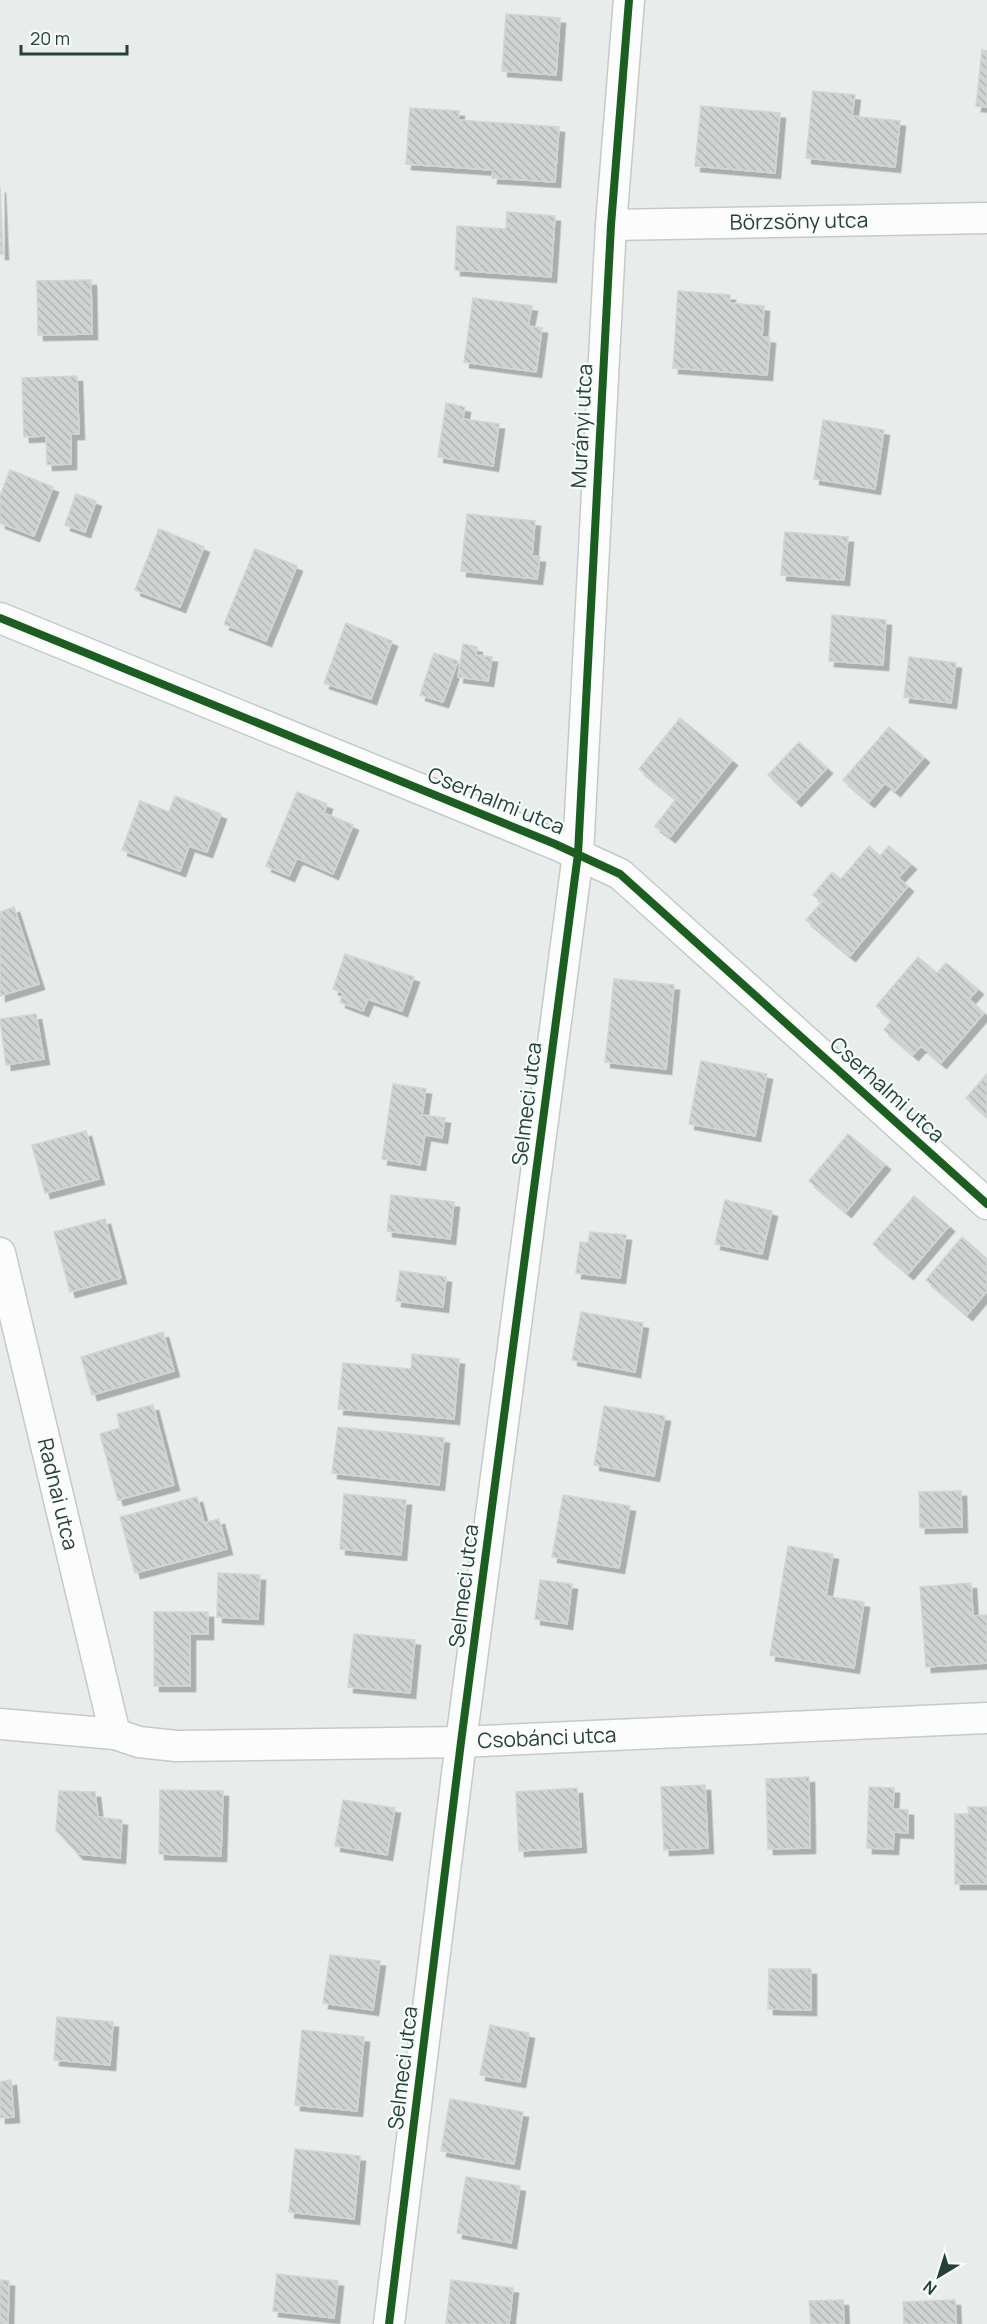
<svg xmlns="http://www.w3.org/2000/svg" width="987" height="2324" font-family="Manrope,sans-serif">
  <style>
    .building { fill: url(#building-back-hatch); stroke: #d1d6d4; stroke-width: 1.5; filter: url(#shadow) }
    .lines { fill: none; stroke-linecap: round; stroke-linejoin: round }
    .street-casing { stroke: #c5cac8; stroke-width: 33 }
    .street { stroke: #fcfcfc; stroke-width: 30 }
    .cycleway-casing { stroke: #f7fbf9; stroke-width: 11 }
    .cycleway { stroke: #1b5e20; stroke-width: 8 }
    .labels { text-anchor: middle; stroke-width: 4.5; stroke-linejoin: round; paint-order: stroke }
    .street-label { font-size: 21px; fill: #24423a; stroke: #f7fbf9 }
  </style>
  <defs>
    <pattern id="building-back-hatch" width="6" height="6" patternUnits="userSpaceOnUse" patternTransform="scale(1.5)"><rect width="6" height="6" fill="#cfd4d2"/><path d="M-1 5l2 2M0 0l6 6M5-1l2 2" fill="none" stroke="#b2b7b5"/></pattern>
    <filter id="shadow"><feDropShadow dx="5.5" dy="5.5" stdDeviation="0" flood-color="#0004"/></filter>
  </defs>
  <rect width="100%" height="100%" fill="#e8edeb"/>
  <path class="building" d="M506,14L560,18L556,75L502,71Z
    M982,50L987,51V107L976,106Z
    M813,91L855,95L852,116L900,121L895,167L806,158Z
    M701,106L780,113L775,173L695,166Z
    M410,108L459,111L458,120L559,127L555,182L492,178L493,170L406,164Z
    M0,187L3,254H0Z
    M507,212L555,216L551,277L455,270L457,226L506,229Z
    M91,280L92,334L38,335L37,281Z
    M678,291L730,295V303L764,306L762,337L770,338L767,375L673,368Z
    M473,298L532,306L528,326L542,328L536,372L464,362Z
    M77,376L79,434H71V464L47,465L46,436L24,437L22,378Z
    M446,403L465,407L463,419L499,424L493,466L438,457Z
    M823,420L884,430L875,489L814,479Z
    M10,470L53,487L34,536L0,523V496Z
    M76,494L96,501L85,532L65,525Z
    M467,514L535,521L532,556L540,557L537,579L461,571Z
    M159,529L204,547L180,607L135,590Z
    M785,532L848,537L844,580L781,575Z
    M255,549L297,566L266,641L224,624Z
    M832,615L886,620L883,665L829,661Z
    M346,623L392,641L371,699L324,683Z
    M463,644L477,647L476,655L492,657L488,681L458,677Z
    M434,653L458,661L443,702L420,695Z
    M909,657L956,663L951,703L904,697Z
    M680,718L732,760L670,837L655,826L676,799L639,769Z
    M889,727L924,757L895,791L885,783L869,802L843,780Z
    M799,742L827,768L796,801L768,775Z
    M297,792L327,804L324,813L353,825L333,874L297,858L289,876L266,866Z
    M175,796L221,814L207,852L189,846L180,871L122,850L140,801L169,812Z
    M869,846L880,856L889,846L911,864L898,878L908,886L850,956L806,920L822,902L813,895L832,872L841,879Z
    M14,907L39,984L0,996V912Z
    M345,954L414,977L402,1011L368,999L363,1011L340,1002L343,993L333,989Z
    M918,957L937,973L946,963L978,989L969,999L984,1013L941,1063L921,1046L913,1055L884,1030L892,1020L876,1006Z
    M614,979L674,985L666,1069L605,1062Z
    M36,1014L44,1059L6,1065L0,1019Z
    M701,1061L767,1074L755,1136L689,1124Z
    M987,1074V1117L966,1098Z
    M393,1084L426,1089L422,1115L445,1118L442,1138L425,1135L420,1165L382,1159Z
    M86,1131L99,1179L45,1193L32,1145Z
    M848,1134L885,1164L846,1212L809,1181Z
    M391,1195L454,1202L450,1239L387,1231Z
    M914,1196L949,1226L908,1274L873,1244Z
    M725,1200L772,1211L762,1254L715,1244Z
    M105,1219L121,1278L70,1292L54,1232Z
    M590,1232L626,1235L620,1278L576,1273L580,1242L588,1243Z
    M962,1237L987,1259V1291L967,1315L926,1280Z
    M400,1271L446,1277L443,1307L396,1301Z
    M581,1312L643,1323L635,1372L572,1360Z
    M163,1332L174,1371L92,1395L81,1357Z
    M412,1354L459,1359L454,1419L338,1409L343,1363L411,1369Z
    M153,1405L174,1485L118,1500L100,1434L120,1428L117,1414Z
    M604,1406L665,1416L654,1476L594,1465Z
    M338,1427L444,1438L439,1485L332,1473Z
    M961,1491L962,1527L920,1528L919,1492Z
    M344,1494L406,1500L401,1555L340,1549Z
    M563,1495L630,1506L619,1568L552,1557Z
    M197,1497L204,1523L219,1519L227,1549L135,1573L120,1517Z
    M788,1546L833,1554L826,1596L864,1602L854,1668L770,1655Z
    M218,1573L260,1575L258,1619L217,1617Z
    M540,1580L572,1584L567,1624L535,1619Z
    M971,1583L973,1616L987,1615V1663L926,1667L920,1587Z
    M154,1612H208V1634H190V1686H154Z
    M354,1634L415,1640L410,1693L348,1687Z
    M809,1777L810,1848L768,1849L766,1779Z
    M705,1785L708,1848L664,1850L661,1787Z
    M869,1787L894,1788L893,1809L908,1810V1833L894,1832L893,1849L867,1848Z
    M577,1788L581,1847L519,1851L516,1792Z
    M160,1790L223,1791L221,1856L159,1854Z
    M59,1791L95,1792L98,1817L122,1820L120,1858L78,1854L56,1830Z
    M343,1800L395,1808L387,1855L335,1846Z
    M968,1807H987V1884H955V1814H969Z
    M330,1955L380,1961L373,2010L323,2003Z
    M769,1969H811V2010L768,2009Z
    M57,2017L113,2022L110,2065L54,2060Z
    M490,2025L529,2033L520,2082L480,2075Z
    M302,2030L364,2037L357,2111L295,2105Z
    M11,2080L14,2117L0,2118V2082Z
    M450,2099L523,2112L514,2164L441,2151Z
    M295,2149L360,2156L354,2219L289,2212Z
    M466,2177L520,2186L511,2243L457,2233Z
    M277,2274L338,2281L334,2318L273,2311Z
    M0,2280L9,2281L8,2324H0Z
    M451,2280L513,2288L509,2324H446Z
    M843,2300L844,2324H811L809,2301Z
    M955,2300L956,2324H904L903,2302Z"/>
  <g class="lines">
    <defs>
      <g id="street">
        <path id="s1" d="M611,225L987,218"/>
        <path d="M0,618L555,844L620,874L987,1204"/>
        <path id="s2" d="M0,1253L115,1734"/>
        <path id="s3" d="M0,1724L115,1734L139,1742L176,1746L461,1742L987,1718"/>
        <path d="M389,2324L461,1742L578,854L611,225L629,0"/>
      </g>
    </defs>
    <use href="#street" class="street-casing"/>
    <use href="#street" class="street"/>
    <defs>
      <path id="cycleway" d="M0,618L555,844L620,874L987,1204
        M389,2324L461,1742L578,854L611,225L629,0"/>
    </defs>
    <use href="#cycleway" class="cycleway-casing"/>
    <use href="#cycleway" class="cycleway"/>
  </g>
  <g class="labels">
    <g class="street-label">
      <text dy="7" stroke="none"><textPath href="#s1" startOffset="188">Börzsöny utca</textPath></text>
      <text transform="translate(582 426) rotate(-87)" y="7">Murányi utca</text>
      <text transform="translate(496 801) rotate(22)" y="7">Cserhalmi utca</text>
      <text transform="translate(887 1090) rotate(42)" y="7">Cserhalmi utca</text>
      <text transform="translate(527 1104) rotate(-83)" y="7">Selmeci utca</text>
      <text dy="7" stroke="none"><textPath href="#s2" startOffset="248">Radnai utca</textPath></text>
      <text transform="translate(464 1586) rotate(-83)" y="7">Selmeci utca</text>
      <text dy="7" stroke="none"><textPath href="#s3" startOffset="549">Csobánci utca</textPath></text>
      <text transform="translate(403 2068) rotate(-83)" y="7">Selmeci utca</text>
    </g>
  </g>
  <g transform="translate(939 2276) rotate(218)" stroke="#f7fbf9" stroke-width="4.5" paint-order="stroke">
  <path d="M0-4.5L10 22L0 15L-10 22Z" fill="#24423a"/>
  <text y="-9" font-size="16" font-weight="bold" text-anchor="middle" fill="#24423a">N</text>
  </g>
  <path d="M21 45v9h106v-9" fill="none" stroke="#24423a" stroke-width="3"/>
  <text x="30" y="45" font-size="18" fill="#24423a" stroke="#f7fbf9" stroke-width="4.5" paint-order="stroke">20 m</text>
</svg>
